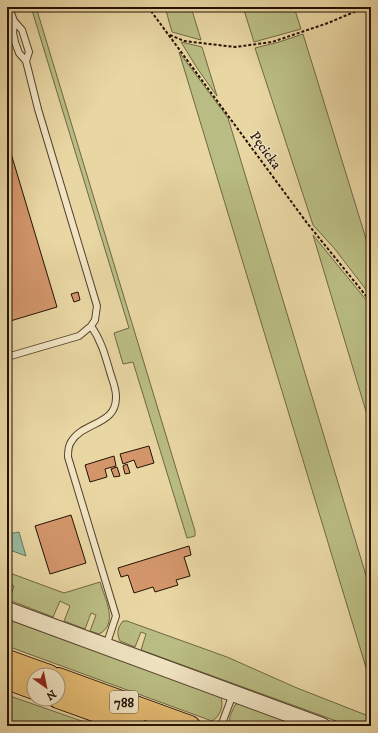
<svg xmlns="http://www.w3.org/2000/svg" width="378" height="733" font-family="'IM FELL DW Pica',serif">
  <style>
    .green { fill: #b9bd83; stroke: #6f6744 }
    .water { fill: #98baa1; stroke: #6a7662 }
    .building { fill: #d3966b; stroke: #251104 }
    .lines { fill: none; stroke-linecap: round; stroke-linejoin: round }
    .service-casing { stroke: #56422c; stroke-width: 8 }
    .tertiary-casing { stroke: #56422c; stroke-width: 18 }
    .primary-casing { stroke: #251104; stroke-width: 22 }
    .path { stroke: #251104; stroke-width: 2; stroke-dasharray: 3 2; stroke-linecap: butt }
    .service { stroke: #f0e4c3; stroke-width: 6 }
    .tertiary { stroke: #f0e4c3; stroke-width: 16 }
    .primary { stroke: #e4bb72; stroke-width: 20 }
    .labels { text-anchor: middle; stroke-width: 3; stroke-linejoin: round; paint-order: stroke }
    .shield { fill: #f0e4c3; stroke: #62503d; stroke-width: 1 }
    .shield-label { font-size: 13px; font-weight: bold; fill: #251104 }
    .street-label { font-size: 14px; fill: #251104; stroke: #f0e4c3 }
  </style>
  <rect width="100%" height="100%" fill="#e8d6a3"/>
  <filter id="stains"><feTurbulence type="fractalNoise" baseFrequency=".005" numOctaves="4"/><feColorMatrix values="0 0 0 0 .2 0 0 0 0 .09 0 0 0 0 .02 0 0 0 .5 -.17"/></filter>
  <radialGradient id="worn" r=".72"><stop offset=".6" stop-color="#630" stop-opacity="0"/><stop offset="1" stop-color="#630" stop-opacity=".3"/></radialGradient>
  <path class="green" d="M31,7H36L195,531V536L187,538L133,362L123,364L114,333L129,328Z
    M165,7H191L201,40L172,32Z
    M243,7H294L301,29L254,42Z
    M303,34L371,255V296L334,248L313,225L255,48L279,42Z
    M181,42L202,47L217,96L197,68Z
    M179,52L228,118L371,592V684Z
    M313,235L371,306V428Z
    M7,572L64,593L100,582C105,599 119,624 99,634L90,631L96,615L91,613L85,629L64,621L70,606L60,601L53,617L9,600L14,586L7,583Z
    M7,617L220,696C225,704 220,717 212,721L7,646Z
    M123,621H127L227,657L297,688L371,717V726H350L141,650L146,634L141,632L135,647L120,641C116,633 118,627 123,621Z
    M7,695L96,726H7Z
    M239,703L302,726H231C227,719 232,712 235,705Z"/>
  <path class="water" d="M7,531L8,534L19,532L26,556L7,549Z"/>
  <path class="building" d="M7,140L57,307L7,322Z
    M78,292L80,300L74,302L71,294Z
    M149,446L154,463L137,468L134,460L123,464L120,454Z
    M114,456L116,466L105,469L107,477L90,482L85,465Z
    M127,464L130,473L125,474L123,466Z
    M117,467L120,476L114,477L111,469Z
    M71,515L86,563L50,574L35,526Z
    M189,546L191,555L184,557L190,576L176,580L178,585L155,592L153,587L134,593L128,575L121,577L118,568Z"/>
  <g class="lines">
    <defs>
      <path id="service" d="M7,8L11,13L14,21L22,30L29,52L26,61
        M91,326C101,340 105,355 110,372C112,379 116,388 116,396C117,426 83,421 71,442C68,446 68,452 68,457L116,616L106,646
        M7,357L79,336L91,326L95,320L97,306L38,109L26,61L19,53L15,42L13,33L14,21
        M221,726L233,694"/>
      <path id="tertiary" d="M7,610L322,726"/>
      <path id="primary" d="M7,660L49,675
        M58,678L190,726
        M7,679L34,689
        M58,698L136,726"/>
    </defs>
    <use href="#service" class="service-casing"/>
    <use href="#tertiary" class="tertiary-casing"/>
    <use href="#primary" class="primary-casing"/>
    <path class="path" d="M148,7L307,223L371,302
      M170,35L184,41L235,47L272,42L328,23L366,7"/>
    <use href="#service" class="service"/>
    <use href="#tertiary" class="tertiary"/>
    <use href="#primary" class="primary"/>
  </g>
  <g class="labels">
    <rect class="shield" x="110" y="691" width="28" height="22" rx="3"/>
    <g class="shield-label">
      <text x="124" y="707">788</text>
    </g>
    <g class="street-label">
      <text transform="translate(266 150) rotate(54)" y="5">Pęcicka</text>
    </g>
  </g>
  <rect width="378" height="733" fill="none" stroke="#e8d6a3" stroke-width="24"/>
  <rect x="8" y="8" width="362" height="717" fill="none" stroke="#251104" stroke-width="2"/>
  <rect x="12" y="12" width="354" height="709" fill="none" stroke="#251104"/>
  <g transform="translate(46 687) rotate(147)"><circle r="19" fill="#f0e4c3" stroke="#9f9077"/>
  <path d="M0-3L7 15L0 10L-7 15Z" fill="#8f2418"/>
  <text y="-6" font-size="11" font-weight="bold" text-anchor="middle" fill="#251104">N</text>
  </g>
  <rect width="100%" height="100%" filter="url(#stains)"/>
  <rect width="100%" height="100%" fill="url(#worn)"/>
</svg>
